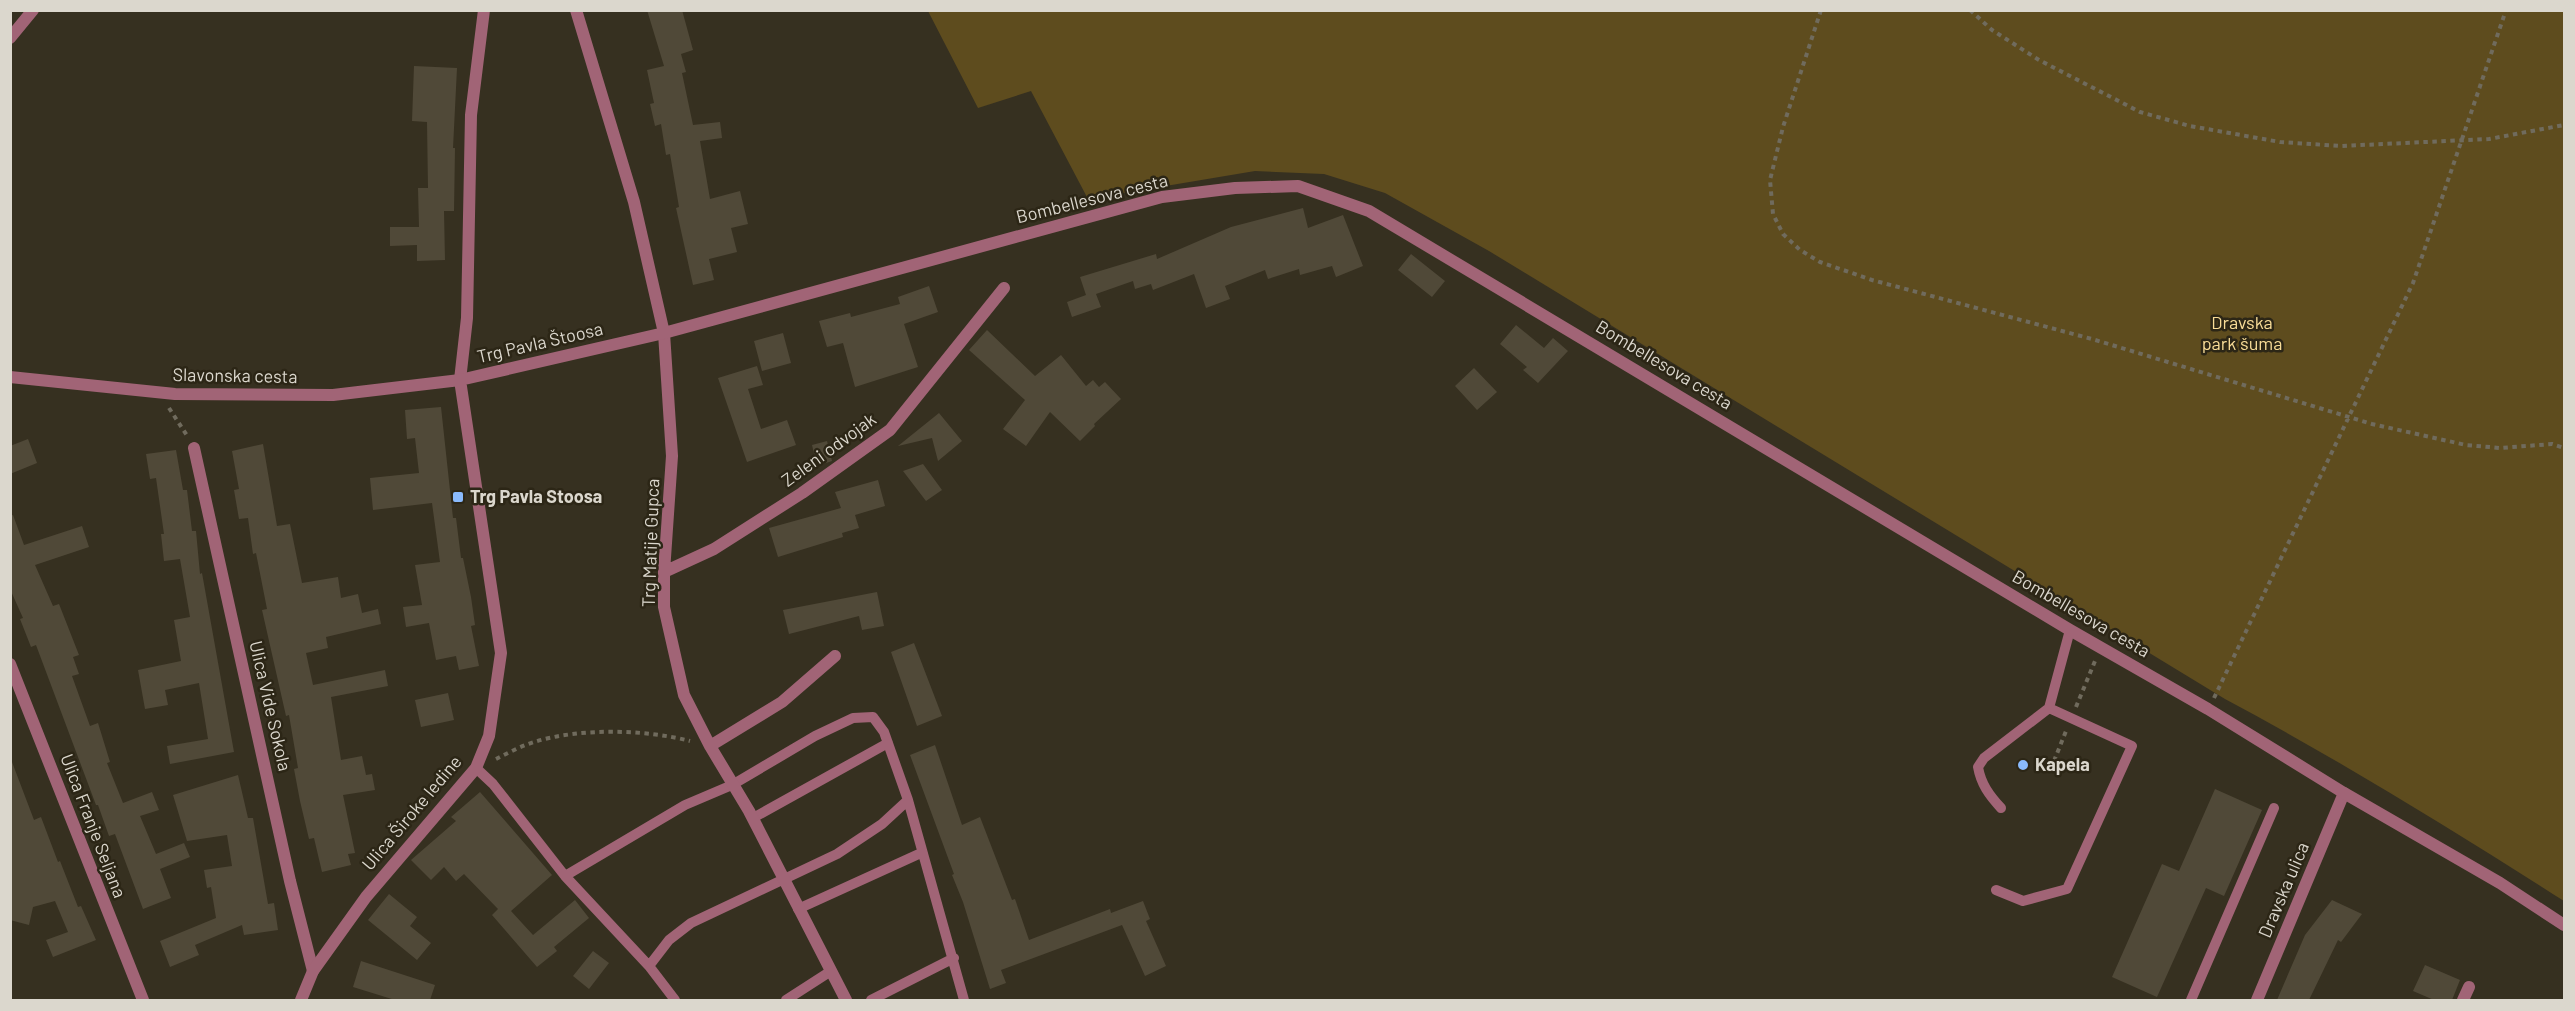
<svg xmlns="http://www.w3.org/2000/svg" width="2575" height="1011" font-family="Barlow,sans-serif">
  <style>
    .green { fill: #5e4c1e }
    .building { fill: #504938 }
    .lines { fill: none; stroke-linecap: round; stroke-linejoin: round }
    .path { stroke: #706b5d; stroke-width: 4; stroke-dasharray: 4.5 4.5; stroke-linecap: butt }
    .service { stroke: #a16476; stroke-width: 10 }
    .minor { stroke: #a16476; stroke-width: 12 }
    .tertiary { stroke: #a16476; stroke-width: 12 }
    .poi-dot { fill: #8abafc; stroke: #2c2616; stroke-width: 2 }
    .labels { text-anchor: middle; stroke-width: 5; stroke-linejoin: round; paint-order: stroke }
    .street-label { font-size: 18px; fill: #dbd7cd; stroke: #2c2616 }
    .park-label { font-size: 18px; fill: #f8dc97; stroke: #2c2616 }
    .poi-label { font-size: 18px; font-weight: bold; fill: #dbd7cd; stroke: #2c2616; text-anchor: start }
  </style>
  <rect width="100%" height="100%" fill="#363020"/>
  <path class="green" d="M928,11H2564V901C2453,830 2341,761 2225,699L1489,251L1385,193L1324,174L1255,171L1088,199L1031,91L978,108Z"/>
  <path class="building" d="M647,10H682L693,50L681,54L686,72L682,73L693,125L720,122L722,138L700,141L710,199L740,191L748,224L731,228L737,252L709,259L714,280L693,285L676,208L679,207L670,154L666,155L661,124L655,126L650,104L654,103L647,70L664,66Z
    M414,66L457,68L453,148H455L454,211H444L445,260L417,261V245L390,246V227H419L418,188H428L427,122L412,121Z
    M1303,208L1308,228L1343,215L1363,266L1336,277L1332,266L1300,275L1299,269L1268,279L1265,270L1225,286L1230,299L1206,308L1194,274L1153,290L1151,284L1135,289L1133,281L1096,294L1101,307L1072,317L1067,302L1086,295L1080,277L1156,254L1157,259L1231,227Z
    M1411,254L1445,281L1432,297L1398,270Z
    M929,286L938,312L904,324L918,367L855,387L843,343L827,347L819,321L850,313L851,317L900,304L898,297Z
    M1516,325L1544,348L1553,338L1568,351L1538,383L1523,370L1527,367L1500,344Z
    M987,330L1035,376L1061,355L1086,386L1093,380L1099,387L1105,382L1121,399L1094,424L1095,426L1080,441L1050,412L1026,446L1003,429L1025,400L969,350Z
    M783,333L791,363L762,371L754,341Z
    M757,366L763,385L748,389L761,429L787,420L796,445L747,462L718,378Z
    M1474,368L1497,392L1477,410L1455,386Z
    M441,407L453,518H456L461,558H463L471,597L475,625L471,626L479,666L459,670L456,656L436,660L429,623L406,627L403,607L422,605L415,565L440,562L432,503L373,510L370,478L419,473L415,438L407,439L405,410Z
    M939,413L962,441L938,461L932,438L898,446Z
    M28,439L37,463L10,474V446Z
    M827,441L832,461L817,466L812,445Z
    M263,444L277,526L290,524L302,583L338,577L341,598L358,594L362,613L378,609L381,624L326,637L328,648L306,653L313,685L385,670L388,686L331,697L341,760L362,756L366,775L372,774L375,790L343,795L355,853L348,854L351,865L322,872L314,838L309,839L300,801L294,769L298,768L289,715L286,716L262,610L267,609L256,553L253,554L248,518L239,519L234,490L239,489L232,451Z
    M176,450L183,490H187L192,531H196L200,574L202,573L234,752L170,764L167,746L208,739L199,683L165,690L168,705L145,709L138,670L181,661L174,620L190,617L180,559L164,561L161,534H164L156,478L150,479L146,454Z
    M923,464L942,490L926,501L903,471Z
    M878,480L885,506L855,515L859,528L842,533L843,537L778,557L769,528L841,508L835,492Z
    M13,515L24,545L82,526L89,547L35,565L53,606L59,604L79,655L73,657L79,674L72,676L90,726L98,723L110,762L107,763L123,803L152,792L159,810L140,816L156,854L184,843L190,857L160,869L171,898L143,909L115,834L109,836L98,805H96L36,645L31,647L20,619L23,618L10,589V516Z
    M877,592L884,626L862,630L859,616L789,634L783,610Z
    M914,643L942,716L917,726L891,652Z
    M448,693L454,720L421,727L415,700Z
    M935,745L962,825L980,817L1012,900L1015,899L1029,940L1110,909L1111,913L1143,901L1150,919L1146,921L1166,966L1145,976L1122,925L1001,970L1006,983L990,989L963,902L952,875L954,874L910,755Z
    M12,762L34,820L41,817L58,862L60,861L78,907L81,906L96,940L53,957L46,940L68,932L55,901L33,907L29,925L10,920Z
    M238,775L248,818H253L268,904L274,903L278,930L244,935L242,925L195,945L199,955L170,967L160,941L216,918L211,887L207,888L204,870L232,866L227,835L187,841L173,795Z
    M2215,789L2262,810L2224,896L2206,888L2157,997L2112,977L2162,864L2179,871Z
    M480,792L552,875L511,911L533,935L575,900L589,918L554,947L557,951L537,967L492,915L498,909L464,874L456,881L444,867L431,880L411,860L456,821L451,817Z
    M389,894L417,917L410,926L431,943L417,960L368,920Z
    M2332,900L2362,914L2341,942L2338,940L2309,1000H2277L2305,935Z
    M593,951L609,963L589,989L573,976Z
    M361,961L435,985L430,1000H395L353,987Z
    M2425,965L2460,980L2452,1000H2434L2413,991Z"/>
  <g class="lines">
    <path class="path" d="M1821,10L1783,127L1770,180L1773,214L1783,234L1800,250L1820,262L1872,280L2092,339L2372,424L2466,445L2500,448L2552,444L2564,448
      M1970,10L1992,30L2039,60L2140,112L2190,126L2280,142L2341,146L2489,139L2564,125
      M169,408L188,437
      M2214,698L2413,283L2506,10
      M2076,707L2095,661
      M496,759C508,753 521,746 534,742C579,728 644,729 690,741
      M2054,761L2066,731"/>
    <path class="service" d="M476,768L493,784L565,876L649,966L669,940L691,923L837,854L882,824L908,800L884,732L873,717L853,718L815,736L732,785L685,805L565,876
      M908,800L964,1000
      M2001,808C1989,795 1981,784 1978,767L1984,758L2049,708
      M753,818L888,743
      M1996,890L2023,901L2067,889L2132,746L2049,708L2070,630
      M798,909L921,853
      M649,966L675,1000
      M786,1000L831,971
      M871,1000L954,958
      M2191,1000L2274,808"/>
    <path class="minor" d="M664,333L672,456L664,572V607L684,695L710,746L749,811L846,1000
      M460,380L467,318L471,115L484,10
      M194,448L290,881L313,971
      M664,572L714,549L802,493L890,430L1004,288
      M10,664L143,1000
      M710,746L782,702L835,656
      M2257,1000L2344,793
      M2463,1000L2469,987"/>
    <path class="tertiary" d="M576,10L634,202L664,333
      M10,38L33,10
      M10,377L175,394L333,395L460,380L664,333L1162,197L1235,188L1298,186L1369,211L2070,630L2208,709L2344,793L2500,883L2564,925
      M301,1000L313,971L366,897L476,768L489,736L501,653L460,380"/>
  </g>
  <g class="poi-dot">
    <rect x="452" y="491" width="12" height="12" rx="3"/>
    <circle cx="2023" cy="765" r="6"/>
  </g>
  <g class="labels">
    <g class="street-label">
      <text transform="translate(1092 199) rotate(-14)" y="6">Bombellesova cesta</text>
      <text transform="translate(540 343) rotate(-13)" y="6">Trg Pavla Štoosa</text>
      <text transform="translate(1664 365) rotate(31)" y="6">Bombellesova cesta</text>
      <text transform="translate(235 376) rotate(1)" y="6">Slavonska cesta</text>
      <text transform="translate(829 450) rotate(-36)" y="6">Zeleni odvojak</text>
      <text transform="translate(651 543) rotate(-88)" y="6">Trg Matije Gupca</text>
      <text transform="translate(2081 614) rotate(30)" y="6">Bombellesova cesta</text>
      <text transform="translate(270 706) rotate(77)" y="6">Ulica Vide Sokola</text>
      <text transform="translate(412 813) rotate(-50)" y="6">Ulica Široke ledine</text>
      <text transform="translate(93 826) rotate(69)" y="6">Ulica Franje Seljana</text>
      <text transform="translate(2284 890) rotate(-67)" y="6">Dravska ulica</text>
    </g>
    <g class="park-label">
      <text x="2242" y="329">Dravska<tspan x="2242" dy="21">park šuma</tspan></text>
    </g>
    <g class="poi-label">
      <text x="470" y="503">Trg Pavla Stoosa</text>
      <text x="2035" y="771">Kapela</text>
    </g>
  </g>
  <rect width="2575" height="1011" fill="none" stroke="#dbd7cd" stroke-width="24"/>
</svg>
